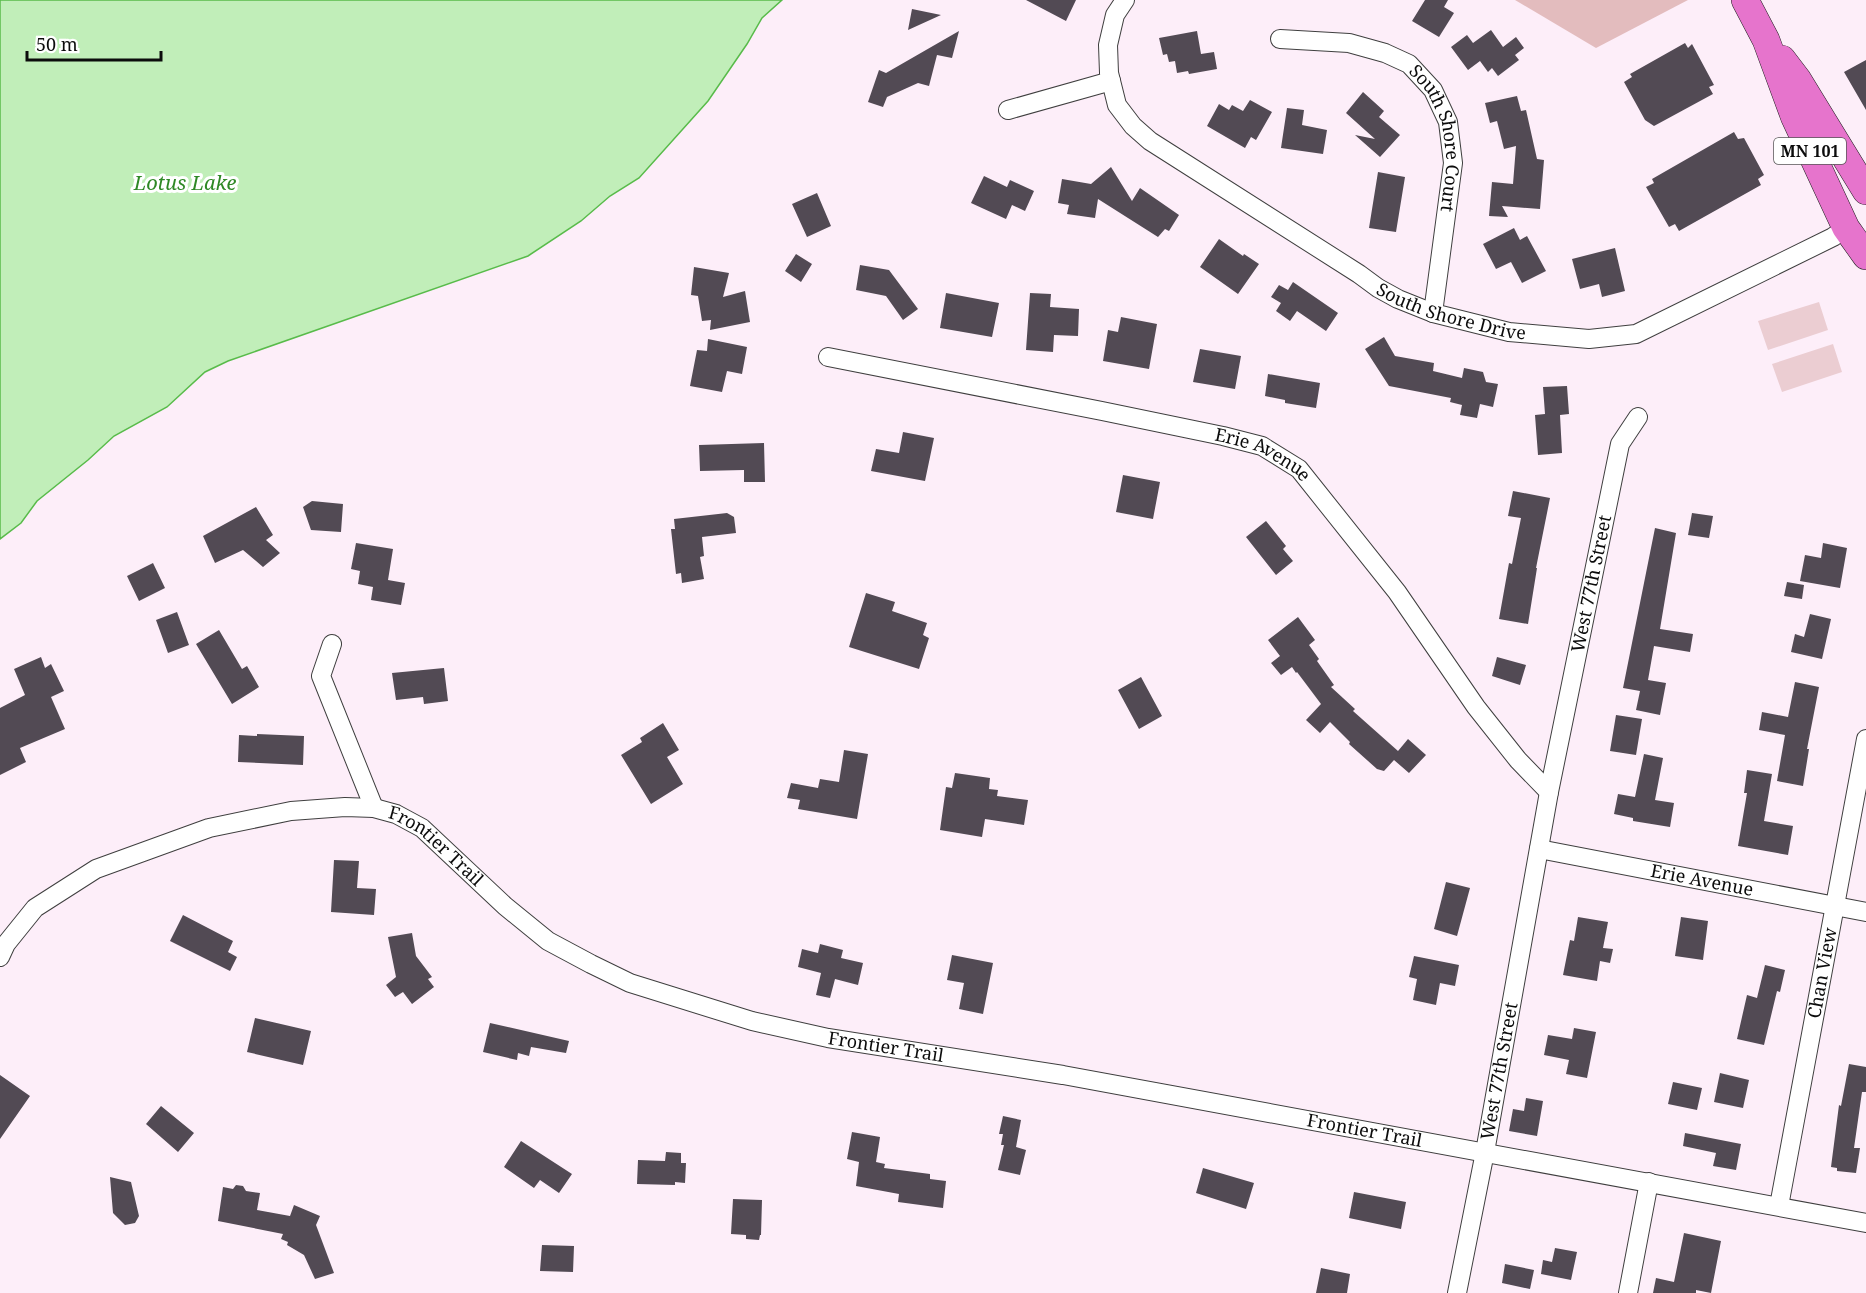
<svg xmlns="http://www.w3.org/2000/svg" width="1866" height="1293" font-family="'Noto Serif',serif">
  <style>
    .green { fill: #e3bcbe }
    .pitch { fill: #ebcdd2 }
    .water { fill: #c1eeb9; stroke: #58bb4a; stroke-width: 1.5 }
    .building { fill: #524a54 }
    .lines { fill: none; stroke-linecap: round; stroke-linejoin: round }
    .street-casing { stroke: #3f3f3f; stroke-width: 20 }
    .primary-casing { stroke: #1d1d1d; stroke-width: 28 }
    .street { stroke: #fff; stroke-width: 18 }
    .primary { stroke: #e674cc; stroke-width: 27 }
    .labels { text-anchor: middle; stroke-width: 6; stroke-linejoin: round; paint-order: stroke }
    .shield { fill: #fff; stroke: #555; stroke-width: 1.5 }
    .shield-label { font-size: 16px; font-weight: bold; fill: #0c0c0c }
    .street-label { font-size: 18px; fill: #0c0c0c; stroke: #fff }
    .water-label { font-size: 20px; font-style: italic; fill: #2e8825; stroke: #fff }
  </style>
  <rect width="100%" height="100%" fill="#fdeef9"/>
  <path class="green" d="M1515,0H1688L1596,48Z"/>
  <path class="pitch" d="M1819,302L1828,330L1768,350L1758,321Z
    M1833,344L1842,372L1782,392L1772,364Z"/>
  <path class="water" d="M0,0H782L762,18L747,44L708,101L639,178L610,196L581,221L528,256L228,361L205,372L167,407L114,436L88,460L37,501L21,523L0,539Z"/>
  <path class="building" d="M1026,0H1076L1066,21Z
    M1425,0H1448L1444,7L1454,13L1439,37L1412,21Z
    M912,9L941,15L908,30Z
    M1491,30L1503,47L1516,37L1524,48L1515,55L1519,60L1498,76L1492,68L1488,72L1480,61L1468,70L1451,47L1467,35L1473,43Z
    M959,31L952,58L937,55L929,86L918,83L887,97L883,107L868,102L879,70L886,73Z
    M1197,31L1201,54L1214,52L1217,69L1189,74L1188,71L1177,73L1175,61L1169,62L1167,54L1163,55L1159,38Z
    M1685,43L1688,48L1692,44L1714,85L1709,87L1713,94L1654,126L1645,120L1624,82L1632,77L1630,74Z
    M1866,60V110L1844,72Z
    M1363,92L1384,111L1379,117L1400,135L1380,157L1355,135L1375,139L1346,113Z
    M1517,96L1521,111L1526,110L1537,159L1544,160L1540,209L1502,206L1508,217L1489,216L1492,182L1513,184L1516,146L1504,149L1497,121L1490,123L1485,103Z
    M1250,100L1272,112L1256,140L1251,137L1245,148L1207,126L1219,104L1229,110L1232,105L1243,111Z
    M1287,108L1304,110L1302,125L1327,130L1323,154L1281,148Z
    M1734,132L1738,139L1744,138L1764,175L1758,179L1761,185L1679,231L1675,224L1669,227L1646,187L1654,183L1652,179Z
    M1111,167L1132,201L1140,188L1179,215L1169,231L1165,229L1158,237L1098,199L1095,218L1067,214L1069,205L1058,203L1062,179L1091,184Z
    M1378,172L1405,177L1396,232L1369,228Z
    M984,176L1007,187L1010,180L1034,191L1025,211L1012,205L1006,219L971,203Z
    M817,193L831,226L807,237L792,204Z
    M1514,228L1520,240L1527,236L1546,271L1522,283L1511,262L1496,269L1483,244Z
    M1219,239L1243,256L1244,254L1259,264L1238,294L1200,267Z
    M1615,248L1625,291L1602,297L1599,284L1580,289L1572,259Z
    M796,254L812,264L801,282L785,271Z
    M860,265L889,270L918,309L903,320L886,296L856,290Z
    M694,267L729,273L723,297L745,291L750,322L710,330L711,320L702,321L698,296L691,295Z
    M1293,282L1338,313L1326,331L1297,311L1290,321L1276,311L1281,303L1271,297L1279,285L1288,290Z
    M946,293L999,303L992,337L940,328Z
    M1030,293L1051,294L1050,307L1079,309L1078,336L1054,335L1053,352L1026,350Z
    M1121,317L1157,324L1149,369L1103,361L1108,330L1118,332Z
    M1384,337L1395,356L1434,363L1433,371L1462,378L1464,368L1483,372L1486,382L1498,384L1493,407L1480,404L1477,418L1460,415L1462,405L1450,402L1451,398L1389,386L1365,349Z
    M708,339L747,347L742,374L727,371L722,392L690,386L697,350L707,351Z
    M1200,349L1241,356L1235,389L1193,382Z
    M1268,374L1320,383L1316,408L1285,403V400L1265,396Z
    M1567,386L1569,414L1560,415L1562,453L1538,455L1535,415L1545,414L1543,387Z
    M903,432L934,438L925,481L871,471L876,449L899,453Z
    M764,443L765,482H744V470L700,471L699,445Z
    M1123,475L1160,482L1153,519L1116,512Z
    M1513,491L1550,498L1536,568H1537L1528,624L1499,619L1509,563L1512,564L1521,518L1508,516Z
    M312,501L343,504L341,532L311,530L303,507Z
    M256,507L273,535L266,540L280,553L263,567L243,550L215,563L203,536Z
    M727,513L734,517L736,533L702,537L704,556L700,557L704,579L682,583L681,573L676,574L671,529H675L674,519Z
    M1692,513L1713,516L1709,538L1688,535Z
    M1266,521L1286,546L1283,549L1293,561L1276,575L1246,537Z
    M1655,528L1676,533L1660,629L1693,634L1690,652L1654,646L1648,680L1666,683L1660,715L1636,710L1640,691L1623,688Z
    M356,543L393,549L388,580L405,583L401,605L371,600L373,587L358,584L360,571L351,569Z
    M1823,543L1847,548L1840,588L1800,581L1805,555L1821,558Z
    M153,563L165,588L139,601L127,576Z
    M1787,582L1804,585L1802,599L1784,596Z
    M866,593L895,602L892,611L927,623L923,635L929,638L919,669L849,647Z
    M177,612L189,645L168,653L156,620Z
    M1810,614L1831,619L1822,659L1791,652L1795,634L1804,637Z
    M1298,617L1315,640L1309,645L1319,659L1317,661L1334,685L1331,687L1355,709L1353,711L1398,751L1408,739L1426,755L1409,773L1394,760L1384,771L1377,769L1349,744L1350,742L1330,722L1320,733L1306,720L1321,704L1297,672L1296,673L1292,667L1281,675L1271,663L1280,656L1268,640Z
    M219,630L242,669L247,666L259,687L232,704L196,644Z
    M41,657L45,668L51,664L64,691L51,697L65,729L20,748L26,762L0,775V708L25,695L14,669Z
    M1497,657L1526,665L1520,685L1492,676Z
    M444,668L448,701L424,704L423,697L396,700L392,673Z
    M1141,677L1162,716L1139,729L1118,690Z
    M1795,682L1819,687L1807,749H1809L1803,786L1777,781L1785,735L1759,730L1762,712L1788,717Z
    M1616,715L1642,719L1636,755L1610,751Z
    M663,723L679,750L667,757L683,784L651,804L621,755L642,742L640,738Z
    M257,734L304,736L303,765L238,762L239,735L257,736Z
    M844,750L868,754L857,819L798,809L800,800L787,798L791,783L818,788L820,779L839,782Z
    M1644,754L1663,758L1655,800L1674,803L1670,827L1633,821V818L1614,814L1618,794L1635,797Z
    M1747,770L1772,774L1764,821L1793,826L1788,855L1738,846L1747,793H1744Z
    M955,773L990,778L989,789L998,790L997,796L1028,800L1024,825L985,819L982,837L940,830L946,787L952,788Z
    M334,860L359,861L357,888L376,889L374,915L331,912Z
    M1446,882L1470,888L1457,936L1434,929Z
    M183,915L233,941L228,952L237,957L230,971L170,941Z
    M1578,917L1608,922L1603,948L1613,949L1610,963L1600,961L1597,981L1563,975L1570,940L1574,941Z
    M1681,917L1708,921L1703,960L1675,956Z
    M412,933L416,956L432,977L428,979L434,987L412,1004L403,992L395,997L386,985L396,977L388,937Z
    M820,944L843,950L841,958L863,963L858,985L835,979L830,998L816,995L821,973L798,967L802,949L818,953Z
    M952,955L993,963L983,1014L959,1009L964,983L947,980Z
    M1414,956L1459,965L1455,986L1440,983L1436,1005L1413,1000L1417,979L1409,977Z
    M1765,965L1785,970L1780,992L1777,991L1764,1045L1737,1039L1747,995L1757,998Z
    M255,1018L311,1031L303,1065L247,1052Z
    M490,1023L569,1041L566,1053L531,1047L529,1056L518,1053L517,1060L483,1052Z
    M1574,1028L1596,1032L1587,1078L1566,1074L1569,1060L1544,1055L1548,1035L1572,1039Z
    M1849,1064L1866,1067V1092H1862L1854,1148H1860L1856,1173L1837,1171V1168L1831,1167L1839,1105L1841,1106Z
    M1720,1073L1749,1080L1743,1108L1714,1102Z
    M0,1075L30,1096L0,1139Z
    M1673,1082L1702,1088L1697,1110L1668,1104Z
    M1526,1098L1543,1101L1537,1136L1509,1131L1513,1109L1524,1111Z
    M161,1106L194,1133L178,1152L146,1124Z
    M1003,1116L1021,1120L1016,1147L1026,1150L1020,1175L998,1170L1004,1145H1001L1003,1134H999Z
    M852,1132L880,1137L876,1162L885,1164L884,1168L930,1174V1179L946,1181L943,1208L898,1202L899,1194L856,1186L859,1162L847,1159Z
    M1685,1133L1741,1144L1736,1170L1713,1166L1716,1153L1683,1146Z
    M521,1141L572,1174L559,1193L540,1180L534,1188L504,1167Z
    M666,1152L681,1153V1163H686L685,1183L675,1182V1185L637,1184L638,1160L665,1161Z
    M1203,1168L1254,1183L1246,1209L1196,1193Z
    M110,1177L131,1182L139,1216L135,1223L125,1225L113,1213Z
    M236,1185L243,1186L246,1191L260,1193L257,1210L290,1216L294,1205L320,1216L316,1225L334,1273L315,1279L304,1255L287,1245L288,1242L281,1239L283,1234L218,1221L223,1187L233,1189Z
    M1354,1192L1406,1202L1401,1229L1349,1218Z
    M733,1199L762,1200L761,1235H760L759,1240L746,1239V1235L731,1234Z
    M1684,1233L1721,1241L1711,1293L1696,1290V1293H1653L1656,1278L1674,1282Z
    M542,1245L574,1246L573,1272L540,1271Z
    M1555,1248L1577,1252L1571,1280L1541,1274L1543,1260L1552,1262Z
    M1505,1264L1534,1270L1530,1289L1502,1283Z
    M1321,1268L1350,1274L1347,1293H1316Z"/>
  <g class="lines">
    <defs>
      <g id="street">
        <path id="s1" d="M1125,0L1115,15L1108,45L1109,73L1117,105L1133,126L1150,141L1359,274L1378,288L1398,299L1433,313L1509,332L1589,339L1636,334L1833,237L1846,228"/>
        <path id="s2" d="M1280,39L1349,43L1385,53L1409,64L1433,90L1448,122L1453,163L1433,313"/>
        <path d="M1008,110L1111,81"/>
        <path id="s3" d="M828,357L1102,411L1223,436L1262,446L1299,469L1397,592L1476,707L1518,760L1549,792"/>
        <path d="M332,644L321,676L374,808"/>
        <path id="s4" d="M1539,849L1866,912"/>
        <path id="s5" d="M0,957L6,944L35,908L96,869L209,828L291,811L345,807L374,808L396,814L422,828L505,906L548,941L591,964L630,983L752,1021L828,1038L1063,1075L1866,1223"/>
        <path id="s6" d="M1779,1206L1866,739"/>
        <path id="s7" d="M1457,1293L1485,1152L1549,792L1620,444L1638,417"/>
        <path d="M1628,1293L1649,1182"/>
      </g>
      <path id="primary" d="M1745,0L1766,40L1794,116L1846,228L1866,256
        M1782,59L1798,80L1866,191"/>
    </defs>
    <use href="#street" class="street-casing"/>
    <use href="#primary" class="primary-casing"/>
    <use href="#street" class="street"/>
    <use href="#primary" class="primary"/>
  </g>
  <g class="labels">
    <rect class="shield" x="1774" y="138" width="72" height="26" rx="4.5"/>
    <g class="shield-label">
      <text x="1810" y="157">MN 101</text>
    </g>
    <g class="street-label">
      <text dy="6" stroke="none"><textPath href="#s2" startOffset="216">South Shore Court</textPath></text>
      <text dy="6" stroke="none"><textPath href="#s1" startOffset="508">South Shore Drive</textPath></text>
      <text dy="6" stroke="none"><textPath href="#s3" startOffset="447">Erie Avenue</textPath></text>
      <text dy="6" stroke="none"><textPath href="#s7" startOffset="722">West 77th Street</textPath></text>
      <text dy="6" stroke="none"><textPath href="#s5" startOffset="494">Frontier Trail</textPath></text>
      <text dy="6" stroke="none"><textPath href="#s4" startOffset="166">Erie Avenue</textPath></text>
      <text dy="6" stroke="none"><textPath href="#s6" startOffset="237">Chan View</textPath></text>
      <text dy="6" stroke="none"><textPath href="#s5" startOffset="998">Frontier Trail</textPath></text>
      <text dy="6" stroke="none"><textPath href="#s7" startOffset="226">West 77th Street</textPath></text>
      <text dy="6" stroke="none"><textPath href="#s5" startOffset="1484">Frontier Trail</textPath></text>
    </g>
    <g class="water-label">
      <text x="185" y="190">Lotus Lake</text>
    </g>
  </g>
  <path d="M27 51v9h134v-9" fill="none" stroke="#0c0c0c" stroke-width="3"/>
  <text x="36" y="51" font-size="18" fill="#0c0c0c" stroke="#ffffff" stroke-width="4.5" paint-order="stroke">50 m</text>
</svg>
